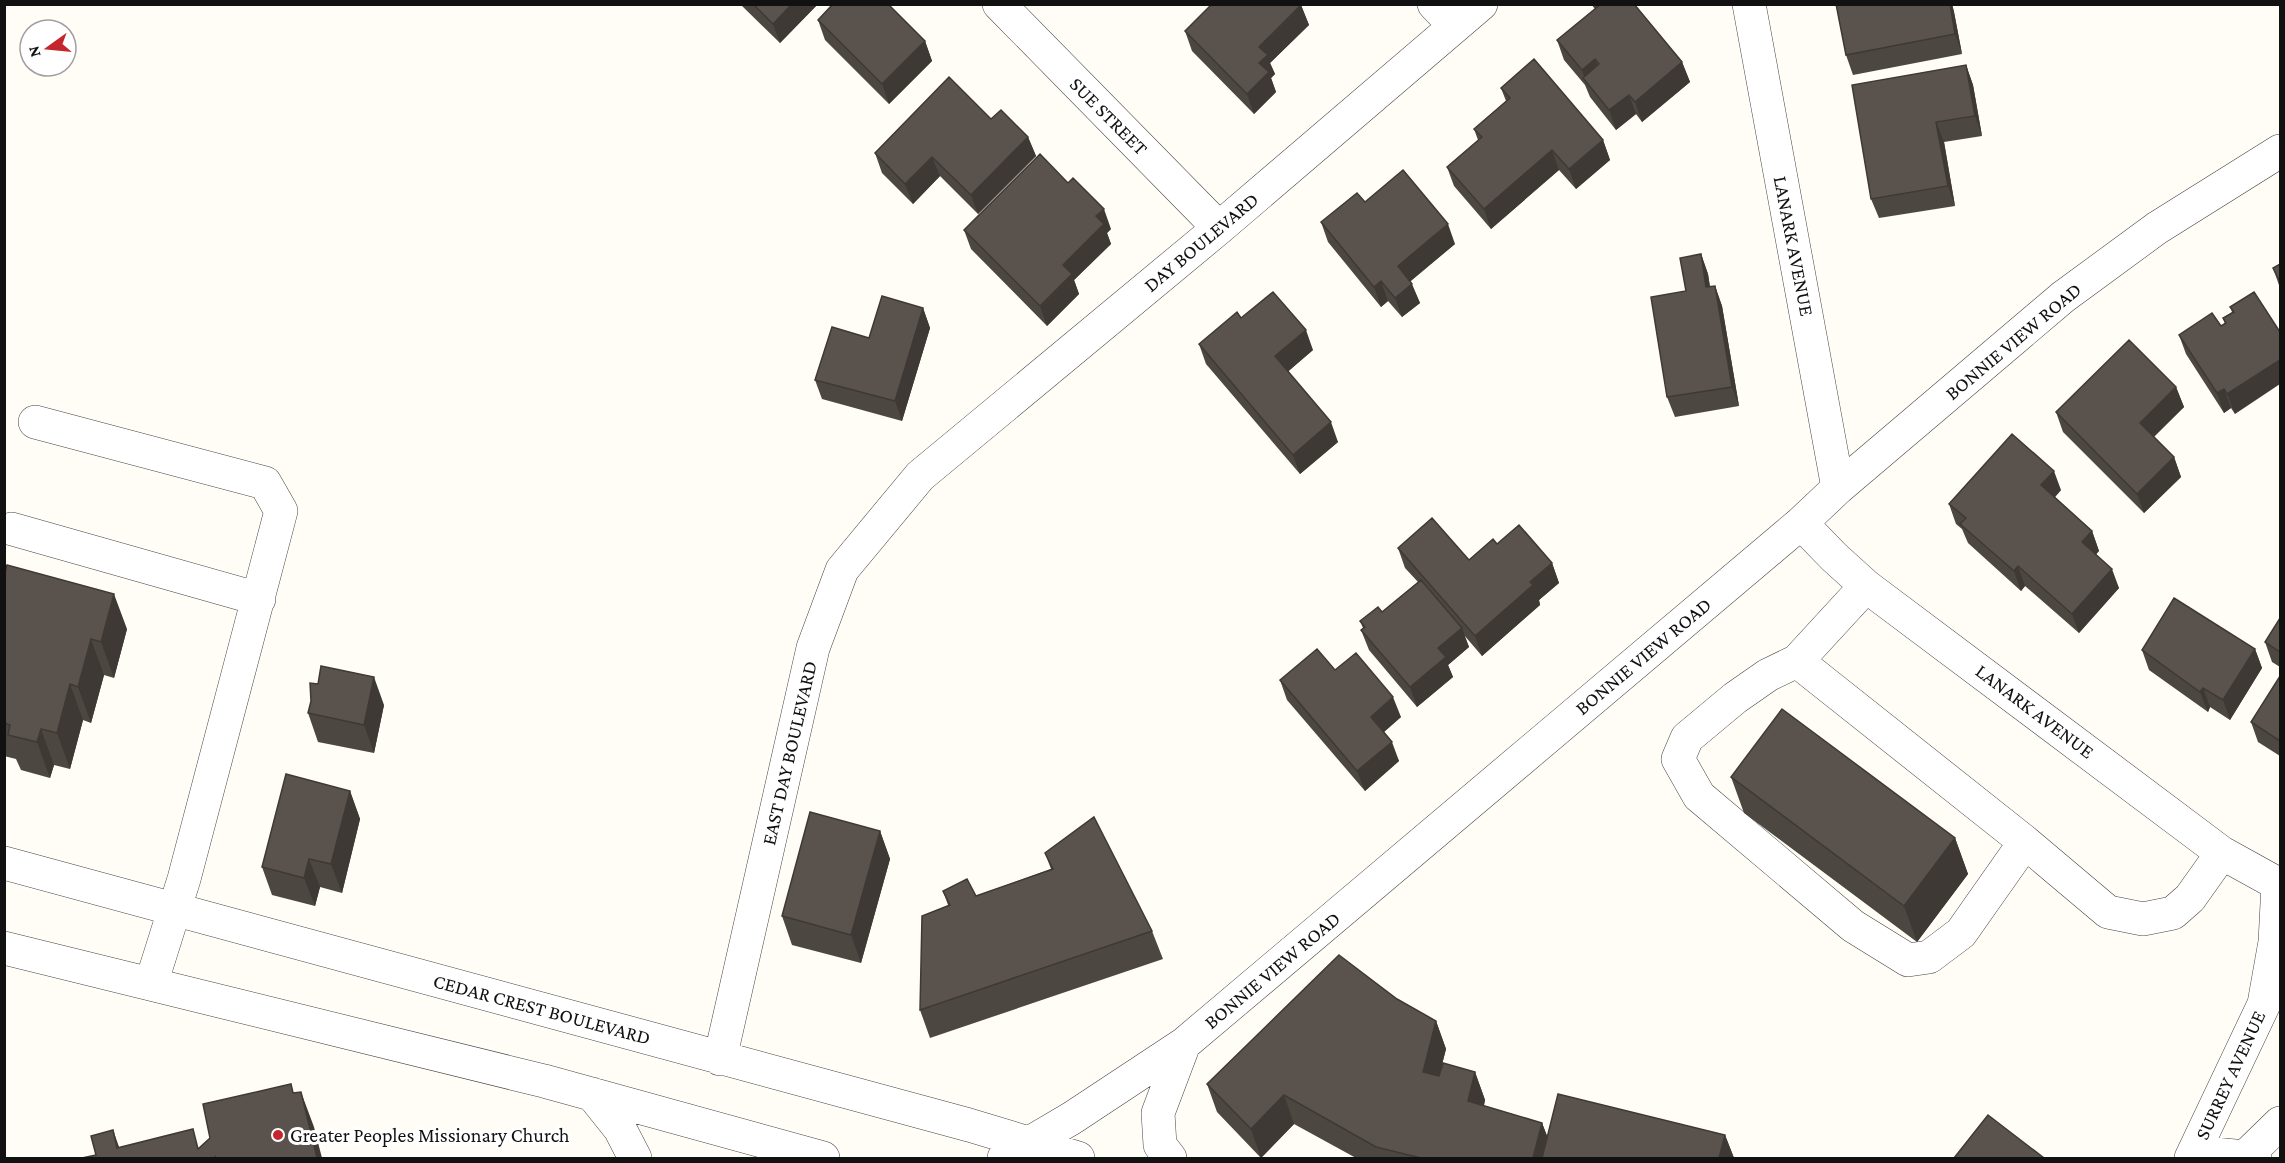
<svg xmlns="http://www.w3.org/2000/svg" width="2285" height="1163" font-family="'Crimson Pro',serif">
  <style>
    .lines { fill: none; stroke-linecap: round; stroke-linejoin: round }
    .minor-casing { stroke: #444; stroke-width: 34 }
    .minor { stroke: #fff; stroke-width: 33 }
    .wall { fill: #4d4742 }
    .shaded-wall { fill: #3f3936 }
    .building { fill: #5a524d; stroke: #3f3936; stroke-width: 1.5 }
    .poi-dot { fill: #c4262e; stroke: #fff; stroke-width: 2 }
    .labels { text-anchor: middle; stroke-width: 6; stroke-linejoin: round; paint-order: stroke }
    .street-label { font-size: 20px; fill: #111; stroke: #fff }
    .poi-label { font-size: 20px; fill: #111; stroke: #fff; text-anchor: start }
  </style>
  <rect width="100%" height="100%" fill="#fffdf5"/>
  <g class="lines">
    <defs>
      <path id="minor" d="M999,4L1219,228
        M1434,4L1455,26
        M1749,4L1838,488
        M35,422L265,483L281,511L184,879L151,984
        M1801,523L1834,557L1866,586L2222,853L2280,885
        M12,529L259,599
        M1866,586L1797,661L1768,675L1735,698L1687,738L1678,759L1699,796L1853,926L1908,960L1929,957L1961,933L2025,842
        M1797,661L2025,842L2108,912L2143,919L2173,913L2190,898L2222,853
        M4,863L969,1125L1078,1158
        M4,948L544,1081L823,1158
        M720,1059L813,648L842,570L920,476L1219,228L1481,4
        M592,1094L620,1129L635,1158
        M2194,1152L2255,1158
        M1004,1158L1072,1118L1184,1044L1801,523L1838,488L2063,297L2157,228L2280,151
        M1170,1158L1160,1145L1158,1113L1184,1044
        M2191,1158L2264,1004L2275,942L2278,884
        M2244,1158L2280,1123"/>
    </defs>
    <use href="#minor" class="minor-casing"/>
    <use href="#minor" class="minor"/>
  </g>
  <path class="wall" d="M740,4H818L780,43Z
    M1591,4H1634L1682,62L1690,82L1642,122L1636,114L1616,130L1590,97L1585,85L1564,60L1557,40L1595,9Z
    M1836,4H1952L1954,12L1962,54L1853,75L1846,55Z
    M1301,5L1309,25L1270,63L1275,74L1271,78L1276,92L1254,114L1192,51L1185,31Z
    M818,20L925,41L932,61L889,104L825,40Z
    M1966,65L1973,85L1982,136L1944,142L1955,206L1879,218L1871,199Z
    M1501,88L1603,140L1610,160L1576,189L1559,170L1491,229L1454,186L1447,167L1478,140L1474,129L1506,101Z
    M991,119L1028,137L1036,156L978,214L940,176L913,204L882,173L875,153Z
    M1365,202L1455,244L1410,281L1420,303L1402,317L1388,301L1381,307L1328,242L1321,222Z
    M1111,229L1107,233L1111,244L1074,280L1079,294L1047,326L971,249L964,230Z
    M1701,254L1708,274L1710,287L1715,286L1722,306L1739,406L1675,417L1667,397L1686,291Z
    M2280,264V288L2273,268Z
    M2254,292L2235,414L2231,408L2224,413L2186,354L2179,335L2221,326L2225,324L2223,318L2232,312L2230,307Z
    M923,308L930,328L902,421L822,399L815,380L869,338Z
    M1241,318L1313,350L1288,371L1338,442L1300,474L1206,364L1199,344Z
    M2176,387L2184,407L2154,437L2174,457L2181,477L2144,513L2063,432L2056,412Z
    M2061,490L2055,497L2092,531L2099,551L2096,554L2119,588L2079,633L2025,586L2021,591L1968,543L1962,529L1956,524L1949,504Z
    M1497,544L1552,563L1559,583L1539,600L1540,605L1482,656L1464,635L1469,647L1448,665L1453,677L1417,707L1369,650L1361,630L1363,628L1360,621L1382,612L1418,582L1405,568L1398,548L1469,560Z
    M4,576L127,629L114,678L104,675L91,723L83,720L70,769L54,765L50,778L21,770L16,759L4,756Z
    M2280,618V667L2272,662L2265,642Z
    M2255,649L2262,668L2230,720L2210,707L2208,712L2149,670L2142,650Z
    M1335,670L1401,717L1384,732L1399,761L1365,791L1287,700L1280,680Z
    M2280,676V756L2258,742L2251,722Z
    M384,705L374,753L318,742L308,713Z
    M1731,777L1955,838L1968,874L1917,942L1744,813Z
    M350,791L360,819L342,893L320,887L315,906L272,895L262,867Z
    M880,831L890,859L861,963L792,945L782,916Z
    M1045,853L1152,931L1163,959L930,1038L920,1010L948,905L943,891L976,896L1051,869Z
    M1397,999L1436,1021L1446,1049L1440,1072H1475L1485,1100L1484,1106L1542,1123L1547,1136L1725,1135L1734,1158H1356L1294,1124L1261,1158L1217,1112L1207,1084Z"/>
  <path class="shaded-wall" d="M792,4H818L780,43L773,24Z
    M1950,4H1952L1954,12L1962,54L1955,34Z
    M1301,5L1309,25L1270,63L1275,74L1271,78L1276,92L1254,114L1247,94L1259,63V47Z
    M925,41L932,61L889,104L882,84Z
    M1595,59L1602,78L1586,82L1582,70Z
    M1682,62L1690,82L1642,122L1635,102Z
    M1966,65L1973,85L1982,136L1975,116Z
    M1629,95L1636,114L1616,130L1609,110Z
    M1936,122L1944,142L1955,206L1948,186Z
    M1028,137L1036,156L978,214L971,195Z
    M1603,140L1610,160L1576,189L1569,169Z
    M1552,150L1559,170L1491,229L1484,209Z
    M932,157L940,176L913,204L905,184Z
    M1104,209L1111,229L1107,233L1111,244L1074,280L1079,294L1047,326L1040,306L1063,265L1096,216Z
    M1448,224L1455,244L1405,286L1398,266Z
    M1701,254L1708,274L1713,307L1706,287Z
    M1381,281L1388,301L1381,307L1374,287Z
    M1412,284L1420,303L1402,317L1395,298Z
    M1715,286L1722,306L1739,406L1732,387Z
    M923,308L930,328L902,421L895,401Z
    M1306,330L1313,350L1283,376L1275,356Z
    M2280,360V384L2235,414L2227,394Z
    M2176,387L2184,407L2147,443L2140,423Z
    M2224,389L2231,408L2224,413L2217,393Z
    M1331,422L1338,442L1300,474L1293,455Z
    M2174,457L2181,477L2144,513L2137,494Z
    M2054,471L2061,490L2048,505L2041,485Z
    M2092,531L2099,551L2089,562L2082,542Z
    M1552,563L1559,583L1539,600L1540,605L1482,656L1475,636L1530,582Z
    M2018,566L2025,586L2021,591L2014,571Z
    M2112,569L2119,588L2079,633L2072,614Z
    M114,594L127,629L114,678L101,642Z
    M1462,628L1469,647L1448,665L1453,677L1417,707L1410,687L1438,648Z
    M91,639L104,675L91,723L78,687Z
    M2255,649L2262,668L2230,720L2223,700Z
    M374,677L384,705L374,753L364,725Z
    M70,684L83,720L70,769L57,733Z
    M2203,688L2210,707L2208,712L2200,692Z
    M1393,697L1401,717L1378,737L1371,717Z
    M41,729L54,765L50,778L37,742Z
    M1392,742L1399,761L1365,791L1357,771Z
    M350,791L360,819L342,893L331,864Z
    M880,831L890,859L861,963L851,935Z
    M1955,838L1968,874L1917,942L1904,906Z
    M309,859L320,887L315,906L304,878Z
    M1436,1021L1446,1049L1433,1100L1423,1072Z
    M1475,1072L1485,1100L1478,1129L1468,1101Z
    M301,1092L314,1127L322,1158H317Z
    M1284,1095L1294,1124L1261,1158L1251,1129Z
    M1542,1123L1553,1151L1551,1158H1533Z
    M113,1130L123,1158L117,1148Z
    M1725,1135L1734,1158H1719Z"/>
  <path class="building" d="M753,4H792L773,24Z
    M833,4H888L925,41L882,84L818,20Z
    M1212,4L1301,5L1259,47L1268,55L1259,63L1269,72L1247,94L1185,31Z
    M1601,4H1634L1682,62L1635,102L1629,95L1609,110L1583,78L1599,64L1595,59L1582,70L1557,40Z
    M1836,4H1950L1955,34L1846,55Z
    M1534,59L1603,140L1569,169L1552,150L1484,209L1447,167L1482,137L1474,129L1510,98L1501,88Z
    M1966,65L1975,116L1936,122L1948,186L1871,199L1852,85Z
    M949,77L991,119L1001,110L1028,137L971,195L932,157L905,184L875,153Z
    M1040,154L1068,183L1073,178L1104,209L1096,216L1104,224L1063,265L1072,274L1040,306L964,230Z
    M1403,170L1448,224L1398,266L1412,284L1395,298L1381,281L1374,287L1321,222L1357,193L1365,202Z
    M1701,254L1706,287L1715,286L1732,387L1667,397L1651,297L1686,291L1680,258Z
    M2280,264V282L2273,268Z
    M1273,292L1306,330L1275,356L1331,422L1293,455L1199,344L1237,312L1241,318Z
    M2254,292L2280,332V360L2227,394L2224,389L2217,393L2179,335L2212,313L2221,326L2226,323L2223,318L2234,312L2230,307Z
    M882,296L923,308L895,401L815,380L832,327L869,338Z
    M2129,340L2176,387L2140,423L2174,457L2137,494L2056,412Z
    M2012,434L2054,471L2041,485L2092,531L2082,542L2112,569L2072,614L2018,566L2014,571L1960,524L1966,518L1949,504Z
    M1432,518L1469,560L1493,539L1497,544L1519,525L1552,563L1530,582L1533,585L1475,636L1398,548Z
    M7,565L114,594L101,642L91,639L78,687L70,684L57,733L41,729L37,742L8,735L10,725L4,723V576Z
    M1421,580L1462,628L1438,648L1446,657L1410,687L1361,630L1365,627L1360,621L1378,607L1382,612Z
    M2174,598L2255,649L2223,700L2203,688L2200,692L2142,650Z
    M2280,618V652L2265,642Z
    M1317,649L1335,670L1356,653L1393,697L1371,717L1392,742L1357,771L1280,680Z
    M321,666L374,677L364,725L308,713L311,701L310,683L318,684Z
    M2280,676V741L2251,722Z
    M1782,709L1955,838L1904,906L1731,777Z
    M286,774L350,791L331,864L309,859L304,878L262,867Z
    M810,812L880,831L851,935L782,916Z
    M1094,817L1152,931L920,1010L922,916L950,905L943,891L967,879L976,896L1053,869L1045,853Z
    M1339,955L1397,999L1436,1021L1423,1072L1439,1076L1443,1063L1475,1072L1468,1101L1542,1123L1533,1158H1421L1376,1147L1284,1095L1251,1129L1207,1084Z
    M291,1084L293,1093L301,1092L317,1158H215V1157L214,1158H82L96,1155L91,1136L113,1130L117,1148L193,1129L198,1149L210,1138L203,1104Z
    M1558,1094L1725,1135L1719,1158H1542Z
    M1988,1115L2044,1158H1954Z"/>
  <circle class="poi-dot" cx="278" cy="1135" r="6"/>
  <g class="labels">
    <g class="street-label">
      <text transform="translate(1109 116) rotate(45)" y="7">SUE STREET</text>
      <text transform="translate(1201 242) rotate(-40)" y="7">DAY BOULEVARD</text>
      <text transform="translate(1794 246) rotate(79)" y="7">LANARK AVENUE</text>
      <text transform="translate(2013 341) rotate(-40)" y="7">BONNIE VIEW ROAD</text>
      <text transform="translate(1643 656) rotate(-40)" y="7">BONNIE VIEW ROAD</text>
      <text transform="translate(2035 711) rotate(37)" y="7">LANARK AVENUE</text>
      <text transform="translate(789 753) rotate(-77)" y="7">EAST DAY BOULEVARD</text>
      <text transform="translate(1272 970) rotate(-40)" y="7">BONNIE VIEW ROAD</text>
      <text transform="translate(542 1009) rotate(15)" y="7">CEDAR CREST BOULEVARD</text>
      <text transform="translate(2230 1075) rotate(-65)" y="7">SURREY AVENUE</text>
    </g>
    <g class="poi-label">
      <text x="290" y="1142">Greater Peoples Missionary Church</text>
    </g>
  </g>
  <rect width="2285" height="1163" fill="none" stroke="#111111" stroke-width="12"/>
  <g transform="translate(48 48) rotate(255)"><circle r="28" fill="#ffffff" stroke="#a0a0a0" stroke-width="1.5"/>
  <path d="M0-4.5L10 22L0 15L-10 22Z" fill="#c4262e"/>
  <text y="-9" font-size="16" font-weight="bold" text-anchor="middle" fill="#111111">N</text>
  </g>
</svg>
